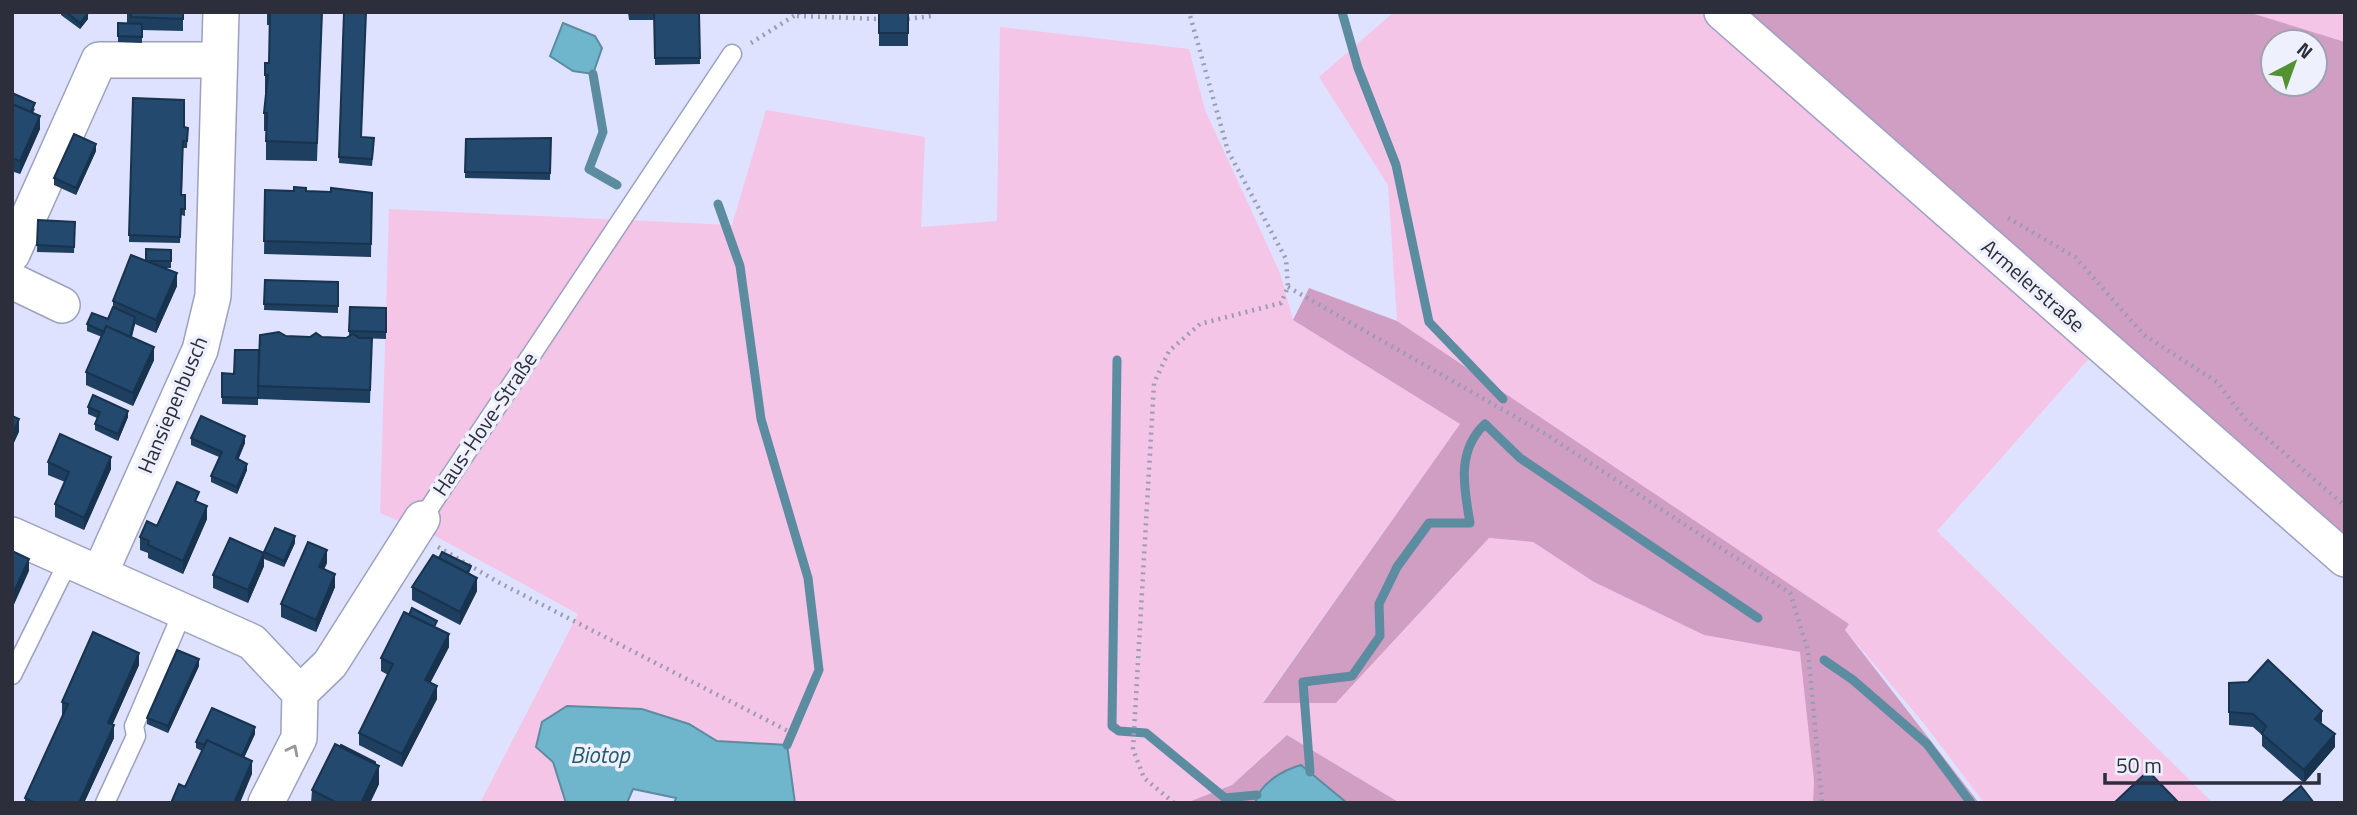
<svg xmlns="http://www.w3.org/2000/svg" width="2357" height="815" font-family="'Titillium Web',sans-serif">
  <style>
    .green { fill: #f5c5e8 }
    .forest { fill: #d09dc3; fill-rule: evenodd }
    .water { fill: #6fb5cc; stroke: #5b8ca0; stroke-width: 2 }
    .lines { fill: none; stroke-linecap: round; stroke-linejoin: round }
    .stream { stroke: #5b8ca0; stroke-width: 9 }
    .lane-casing { stroke: #9ca1c1; stroke-width: 21 }
    .street-casing { stroke: #9ca1c1; stroke-width: 38 }
    .path { stroke: #999cb2; stroke-width: 4.5; stroke-dasharray: 2 5; stroke-linecap: butt }
    .lane { stroke: #fff; stroke-width: 18 }
    .street { stroke: #fff; stroke-width: 35 }
    .wall { fill: #1e3f5f }
    .shaded-wall { fill: #18334e }
    .building { fill: #23496f; stroke: #18334e; stroke-width: 2 }
    .oneway { stroke: #96969d }
    .labels { text-anchor: middle; stroke-width: 7; stroke-linejoin: round; paint-order: stroke }
    .street-label { font-size: 21px; fill: #2c2e3b; stroke: #eef0fe }
    .water-label { font-size: 23px; font-style: italic; fill: #235b6d; stroke: #eef0fe }
  </style>
  <rect width="100%" height="100%" fill="#dee2fe"/>
  <path class="green" d="M1394,12H1711L2093,354L1937,531L2213,803H1984L1926,726L1845,630L1849,624L1397,321L1388,185L1319,77Z
    M2248,12H2345V42Z
    M1000,27L1189,49L1205,110L1280,273L1293,320L1460,424L1263,702L1336,703L1489,538L1533,542L1594,582L1704,635L1801,652L1814,781L1813,803H1400L1287,735L1232,785L1186,803H795L787,745L717,741L689,724L600,708L567,706L553,762L566,803H480L578,614L437,537L380,513L389,209L732,225L766,110L925,137L921,227L997,221Z"/>
  <path class="forest" d="M1733,12H2248L2345,42V544ZM2273,42H2315V84H2273Z
    M1309,288L1397,321L1849,624L1845,630L1979,803H1813L1814,781L1800,652L1704,635L1594,582L1533,542L1489,538L1336,703H1263L1460,424L1293,320Z
    M1287,735L1400,803H1347L1301,765L1257,795L1255,803H1186L1232,785Z"/>
  <path class="water" d="M563,23L595,36L602,48L593,74L573,71L550,56Z
    M567,706L642,709L689,724L717,741L787,745L795,803H674L676,798L633,789L627,803H566L553,762L536,747L542,722Z
    M1301,765L1347,803H1255C1260,783 1283,770 1301,765Z"/>
  <g class="lines">
    <path class="stream" d="M1342,12L1358,68L1396,165L1429,322L1503,399
      M593,74L603,132L589,169L617,185
      M718,204L740,266L761,419L808,578L819,670L787,745
      M1117,360L1112,726L1119,731L1146,733L1225,798L1257,795
      M1824,660L1853,680L1927,744L1971,803
      M1310,772L1303,682L1352,676L1380,636L1379,604L1397,567L1429,523H1470C1464,488 1456,451 1485,424L1520,458L1758,618"/>
    <defs>
      <path id="lane" d="M422,519L732,54
        M12,675L69,560
        M105,803L136,736L134,726L183,611"/>
      <path id="street" d="M1722,12L2345,559
        M12,254L99,60H219
        M12,281L62,305
        M12,535L252,642L300,693
        M100,573L200,350L213,296L221,12
        M266,803L299,738L300,693L330,664L422,519"/>
    </defs>
    <use href="#lane" class="lane-casing"/>
    <use href="#street" class="street-casing"/>
    <path class="path" d="M797,16L879,19
      M908,19L931,16L932,12
      M751,43L800,12
      M2008,218L2075,257L2144,335L2217,382L2245,419L2345,506
      M1288,287L1547,435L1790,593L1808,650L1822,803
      M438,547L498,582L788,731
      M1174,803L1144,778L1133,749L1154,383L1169,351L1200,324L1281,303L1288,287L1286,259L1228,151L1189,12"/>
    <use href="#lane" class="lane"/>
    <use href="#street" class="street"/>
  </g>
  <path class="wall" d="M61,12H87L88,19L80,29L61,15Z
    M127,12H183V31L142,30V43L118,42V23H127Z
    M267,12H322L317,161L266,160V131H264V113L266,93H265V75L269,63L270,25H267Z
    M344,12L362,137L374,144L372,166L339,163Z
    M628,12H699L700,64L655,65L654,20H629Z
    M879,12H908V46H879Z
    M12,93L35,109L33,113L40,129L20,174L14,172L12,175Z
    M133,98L184,127L188,128L187,148H183L182,195H185V216L181,215L180,243L129,242Z
    M551,138L550,180L465,178L466,139Z
    M96,151L76,195L54,185V178Z
    M265,190L372,193L371,257L264,254Z
    M38,220L75,222L74,253L37,252Z
    M171,250V268H164L177,286L156,333L135,324L132,337L154,360L133,406L86,385V372L102,337L87,331V324L108,319L113,307V301L146,261Z
    M265,280L338,282V313L264,310Z
    M386,308V339L358,338H372L370,403L258,399V405L222,404V373L234,374L259,350L286,336L346,338L349,336V331Z
    M88,407L128,417L118,441L95,430V424L97,418L88,414Z
    M191,438L245,443L238,460L247,470L237,494L211,482V476L219,457L191,445Z
    M48,462L111,469L84,530L55,517V504L65,482L48,475Z
    M199,503L207,519L183,574L148,558V553L140,550V537L157,526Z
    M295,543L284,567L264,559V552Z
    M327,563L324,569L335,587L316,632L281,617V604Z
    M264,566L248,603L213,588V575Z
    M471,573L470,574L477,591L460,625L412,600V587Z
    M437,628L449,647L430,683L437,699L402,767L359,745V733L388,675L381,671V658Z
    M139,665L112,725L114,738L84,803H25V798L63,715L62,714V702Z
    M199,666L168,733L147,724V718Z
    M2229,683L2321,724L2335,747L2304,783L2262,746V735L2253,727L2229,725Z
    M255,734L244,758L252,774L185,787L202,751L196,748V742Z
    M375,764L379,784L370,803H311L312,790Z"/>
  <path class="shaded-wall" d="M88,13V19L80,29V23Z
    M40,116V129L20,174V161Z
    M96,144V151L76,195V188Z
    M177,273V286L156,333V320Z
    M135,317V324L128,349V342Z
    M154,347V360L133,406V393Z
    M128,411V417L118,441V434Z
    M19,419V432L12,447V434Z
    M245,436V443L236,465V458Z
    M111,457V469L84,530V518Z
    M247,464V470L237,494V487Z
    M207,506V519L183,574V561Z
    M295,536V543L284,567V561Z
    M327,550V563L319,580V567Z
    M264,553V566L248,603V590Z
    M29,559V571L12,609V596Z
    M335,574V587L316,632V620Z
    M477,578V591L460,625V612Z
    M449,634V647L425,693V680Z
    M139,653V665L108,735V723Z
    M199,659V666L168,733V726Z
    M437,686V699L402,767V754Z
    M2322,711V723L2315,719Z
    M114,725V738L84,803H79Z
    M255,727V734L239,768V761Z
    M2335,734V747L2304,783V770Z
    M252,761V774L240,803H234Z
    M379,766V784L370,803H361Z"/>
  <path class="building" d="M66,12H87L88,13L80,23Z
    M127,12H183V19L131,17V13Z
    M270,12H322L317,143L266,141L267,113H264L268,75H265V63H269Z
    M344,12H366L361,137L374,138L372,159L339,157Z
    M654,12H699L700,58H655Z
    M879,12H908V33H879Z
    M118,23L142,24V37L118,36Z
    M12,93L35,103L31,112L12,104Z
    M133,98L184,100V127L188,128L187,141H183L181,195H185V209H181L180,237L129,235Z
    M12,104L40,116L20,161L12,158Z
    M74,134L96,144L76,188L54,178Z
    M551,138L550,173L465,172L466,139Z
    M294,187L306,188V191L331,192V188L372,193L371,244L264,241L265,190L294,191Z
    M38,220L75,222L74,247L37,245Z
    M146,249L171,250V261H146Z
    M131,255L177,273L156,320L113,301Z
    M265,280L338,282V306L264,304Z
    M113,307L135,317L130,337L106,326L104,332L87,324L92,313L108,319Z
    M350,307L386,308V332L349,331Z
    M106,326L154,347L133,393L86,372Z
    M279,332L286,336L310,337L316,333L322,337L346,338L353,334L359,338H372L370,390L258,386L260,335Z
    M235,350H259L258,398L222,397V373L234,374Z
    M93,395L128,411L118,434L95,424L100,412L88,407Z
    M12,416L19,419L12,434Z
    M201,416L245,436L236,458L247,464L237,487L211,476L222,452L191,438Z
    M60,434L111,457L84,518L55,504L69,472L48,462Z
    M177,482L199,492L195,501L207,506L183,561L148,545L149,541L140,537L147,521L157,526Z
    M275,528L295,536L284,561L264,552Z
    M230,538L264,553L248,590L213,575Z
    M308,542L327,550L319,567L335,574L316,620L281,604Z
    M12,551L29,559L12,596Z
    M442,552L471,566L468,573L439,558Z
    M433,555L477,578L460,612L412,587Z
    M412,608L437,621L434,627L409,615Z
    M404,612L449,634L425,680L437,686L402,754L359,733L393,664L381,658Z
    M93,632L139,653L108,723L114,725L79,803H35L25,798L68,704L62,702Z
    M177,650L199,659L168,726L147,718Z
    M2268,660L2322,711L2315,719L2335,734L2304,770L2262,734L2266,726L2253,714L2229,712V683L2248,682Z
    M212,708L255,727L242,756L207,740L205,745L196,742Z
    M207,740L252,761L234,803H171L179,784L185,787Z
    M335,744L379,766L361,803H337L312,790Z
    M341,745L375,762V764L340,747Z
    M2148,771L2179,803H2114Z
    M2301,786L2314,803H2281Z"/>
  <defs><path id="oneway-chevron" d="M-2-3.5L2.5 0L-2 3.5" fill="none" stroke-width="1.6" stroke-linecap="round" stroke-linejoin="round" transform="scale(1.75)"/></defs>
  <use class="oneway" href="#oneway-chevron" transform="translate(293 750) rotate(-63)"/>
  <g class="labels">
    <g class="street-label">
      <text transform="translate(2033 286) rotate(41)" y="7">Armelerstraße</text>
      <text transform="translate(173 405) rotate(-67)" y="7">Hansiepenbusch</text>
      <text transform="translate(485 424) rotate(-56)" y="7">Haus-Hove-Straße</text>
    </g>
    <g class="water-label">
      <text x="600" y="763">Biotop</text>
    </g>
  </g>
  <rect width="2357" height="815" fill="none" stroke="#2c2e3b" stroke-width="28"/>
  <g transform="translate(2294 63) rotate(41)"><circle r="33" fill="#eef0fe" stroke="#a0a2b0" stroke-width="2"/>
  <path d="M0-5L12 26L0 18L-12 26Z" fill="#539131"/>
  <text y="-10" font-size="19" font-weight="bold" text-anchor="middle" fill="#2c2e3b">N</text>
  </g>
  <path d="M2105 773v10h214v-10" fill="none" stroke="#2c2e3b" stroke-width="3.5"/>
  <text x="2116" y="773" font-size="21" fill="#2c2e3b" stroke="#eef0fe" stroke-width="5" paint-order="stroke">50 m</text>
</svg>
